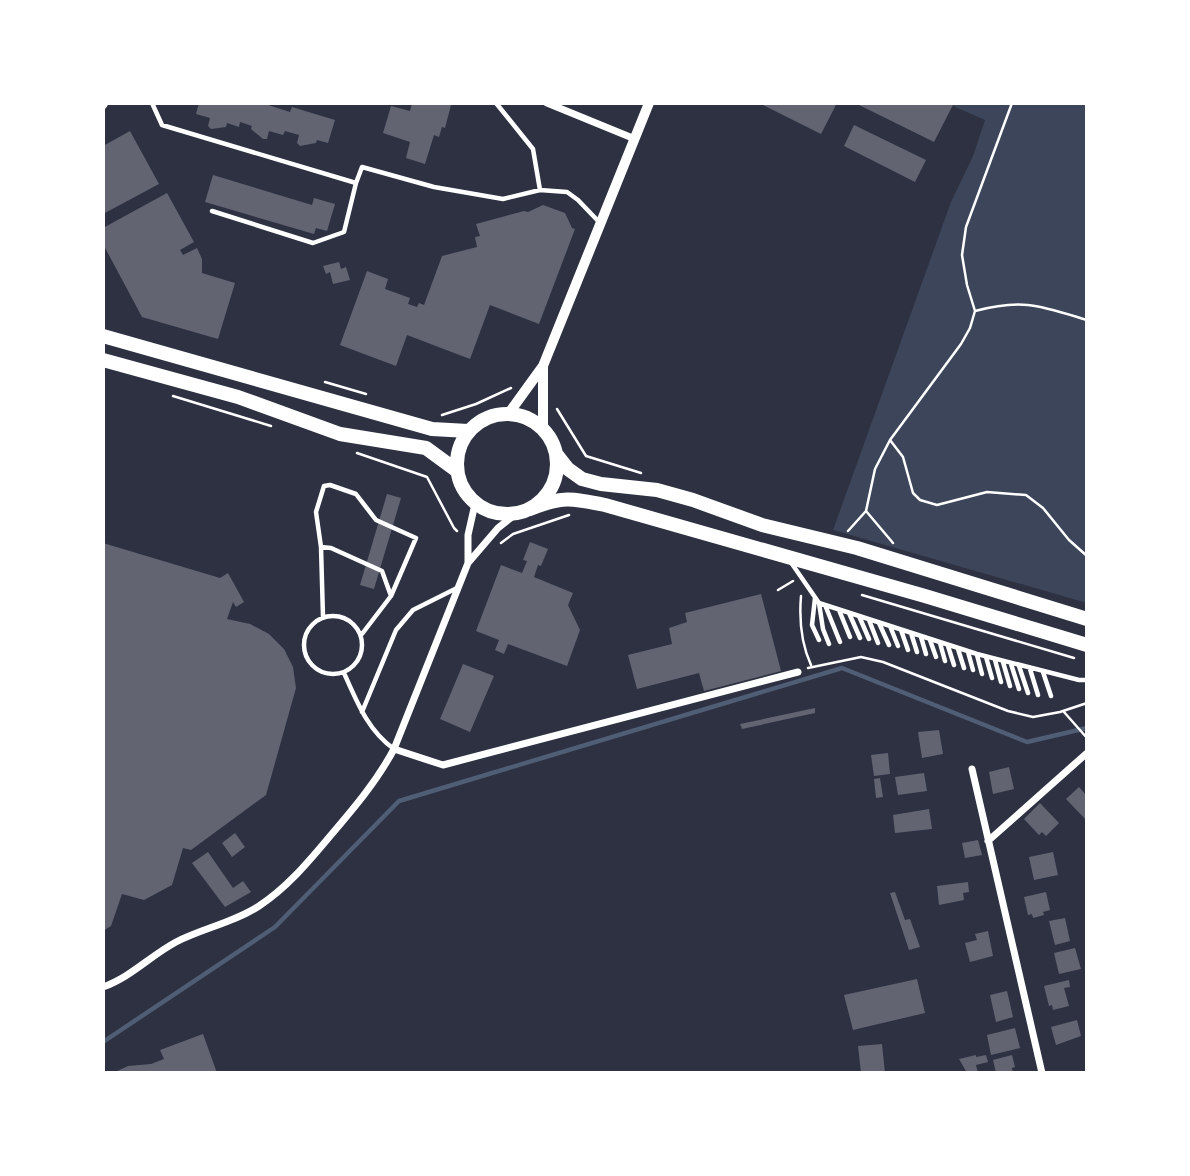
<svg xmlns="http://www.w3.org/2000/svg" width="1190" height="1176" font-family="Georgia,serif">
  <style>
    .green { fill: #3c4559 }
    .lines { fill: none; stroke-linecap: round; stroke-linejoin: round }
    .stream { stroke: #4f5d75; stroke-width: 4.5 }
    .building { fill: #626471 }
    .path { stroke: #fff; stroke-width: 2.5 }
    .service { stroke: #fff; stroke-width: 4.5 }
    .minor { stroke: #fff; stroke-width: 7 }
    .tertiary { stroke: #fff; stroke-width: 10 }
    .primary { stroke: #fff; stroke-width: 14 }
  </style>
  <rect width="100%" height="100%" fill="#2d3142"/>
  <path class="green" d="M954,103H1087V603L833,530L951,202L973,156L985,120L953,106Z"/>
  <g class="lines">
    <path class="stream" d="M103,1042L275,927L399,801L842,668L1027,742L1087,728"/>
  </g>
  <path class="building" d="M199,103H262L290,112L292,107L335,120L328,143L317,140L316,143L300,146L297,143L299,135L285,131L283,135L269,131L267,139H263L251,129L252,126L240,122L239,127L227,123L226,127L211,129L208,126L210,118L196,114Z
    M412,103L451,105L445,128L442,127L439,137L434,135L425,164L406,158L410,142L383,133L391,106L410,111Z
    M759,103H837L821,134Z
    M855,103H954L934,142Z
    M854,125L926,160L915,182L844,146Z
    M130,131L159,184L103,214V146Z
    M213,175L312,205L314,198L335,204L327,231L316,228L314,234L205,202Z
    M167,193L194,242L180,250L183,255L197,248L202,259V273L235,283L218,339L142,317L103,244V228Z
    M543,205L565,213L572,228L575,229L539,324L490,305L470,359L407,335L396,366L340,345L367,271L388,279L385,289L410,298L408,304L417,307L419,303L424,305L442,256L477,247L475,237L480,236L476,224L524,211L528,212Z
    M339,262L341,269L346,267L350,280L333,284L330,272L326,274L323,266Z
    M387,494L401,498L374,589L360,585Z
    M530,542L548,549L541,566L538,565L534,577L573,593L568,605L580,630L567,666L508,644L504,654L495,650L499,640L476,631L501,565L522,573L527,561L523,560Z
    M103,543L220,578L228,573L244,602L236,607L233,602L227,619L250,624L269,634L284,649L293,667L296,688L266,795L191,850L183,848L172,885L144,900L122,894L111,926L103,931Z
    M761,594L781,671L704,691L699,673L637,689L628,655L672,644L669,628L687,622L685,613Z
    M463,664L494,676L470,732L440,719Z
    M815,708V713L742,729L740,724Z
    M939,730L943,754L922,758L918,732Z
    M888,753L890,774L874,776L871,755Z
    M1009,767L1014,789L993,794L989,772Z
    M924,773L927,791L898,795L895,777Z
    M880,778L883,797L876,798L874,779Z
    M1079,787L1087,796V821L1066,799Z
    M1040,803L1059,823L1046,836L1042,832L1039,835L1024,819Z
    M929,809L932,829L895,833L893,815Z
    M235,833L245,847L232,857L222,843Z
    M978,840L982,855L965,858L962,843Z
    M208,852L233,888L243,881L251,892L225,907L192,863Z
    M1053,852L1058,875L1034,880L1029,857Z
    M968,882L969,892L963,893L964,900L939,905L937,886Z
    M895,892L905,920L910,919L920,947L909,950L890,893Z
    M1046,892L1050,910L1043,912L1044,915L1033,918L1032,914L1028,915L1024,897Z
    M1065,918L1070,941L1055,945L1049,921Z
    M988,931L993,956L970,962L965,943L977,940L975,934Z
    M1075,948L1081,969L1059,974L1054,953Z
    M917,979L925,1013L853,1030L844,995Z
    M1069,980L1070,987L1064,988L1069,1006L1053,1010L1052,1005L1049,1006L1044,986Z
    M1007,991L1013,1017L996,1022L990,995Z
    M1077,1020L1081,1036L1056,1045L1051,1027Z
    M1015,1028L1020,1048L991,1055L987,1035Z
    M203,1034L217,1073H113L128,1066L151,1064L164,1059L160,1050Z
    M882,1044L885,1073H861L858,1046Z
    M976,1055V1057L986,1055L988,1062L976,1065L978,1073H967L959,1059Z
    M1012,1055L1015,1067L1012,1068L1013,1073H996L993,1060Z"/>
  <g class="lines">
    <path class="path" d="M975,311C1023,298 1041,306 1087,320
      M325,382L366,394
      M173,396L271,426
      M557,409L586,456L641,473
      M442,415L476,404L511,388
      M890,440L903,457L913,493L920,500L937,505L987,492L1026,495L1043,508L1069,540L1087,556
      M357,453L427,477L454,528L457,531
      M866,511L893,543
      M848,531L866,511L875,469L890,440L961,344L970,328L975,311L967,285L962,255L966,227L1012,103
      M501,543L513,534L569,515
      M778,590L793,581
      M862,595L1074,658
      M801,596C799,620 801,643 811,665
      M808,668L861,657L883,662L1008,711L1033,717L1060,712L1087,703
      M1064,712L1087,738"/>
    <path class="service" d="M152,103L162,125L356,183L362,167L434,187L503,199L540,190L567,192L578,200L601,224
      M496,103L533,149L540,190
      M212,211L313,243L344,232L356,183
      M321,547L331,548L382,571L391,596L362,634
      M790,561L819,603L977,654L1079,680H1087
      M815,598L812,625L819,640
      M819,603L823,629L829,644
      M825,605L840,642
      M839,610L850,637
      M849,613L860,638
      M304 645a29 29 0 1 1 58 0a29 29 0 1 1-58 0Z
      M859,616L869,639
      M323,617L321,547L316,512L324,486L330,485L356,494L376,520L416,538L391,596
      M869,620L878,643
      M879,623L889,645
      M890,626L898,646
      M901,630L908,650
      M911,633L917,652
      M921,637L926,654
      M930,640L936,657
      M940,643L945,661
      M948,646L954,665
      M958,649L964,668
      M968,652L973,670
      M977,655L982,674
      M986,657L992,678
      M995,660L1001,682
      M1003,662L1010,686
      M1011,664L1019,689
      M1019,666L1028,693
      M1030,669L1038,695
      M1043,672L1051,696
      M344,673C357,702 368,731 394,749
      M362,712L396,630L413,610L457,588"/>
    <path class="minor" d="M547,103L635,139
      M103,106L105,103
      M468,562V535L475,504
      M394,749L443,765L798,672
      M972,769L1042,1073
      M988,841L1087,753
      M103,987C131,977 150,956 176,942C203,928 233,923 259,906C288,887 309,861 331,835C354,808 377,781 394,749L468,563L498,528L517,513"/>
    <path class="tertiary" d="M509,413L543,366L649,103
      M543,429V366"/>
    <path class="primary" d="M103,336L432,429L468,431
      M103,360L238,397L340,434L426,448L456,470
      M457 464a50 50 0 1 1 100 0a50 50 0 1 1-100 0Z
      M557,455L568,469L582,479L601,484L657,490L693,500L762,525L857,548L1087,619
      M530,509C562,496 572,498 605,505L925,596L1087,645"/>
  </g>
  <rect width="1190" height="1176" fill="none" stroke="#ffffff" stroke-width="210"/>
</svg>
